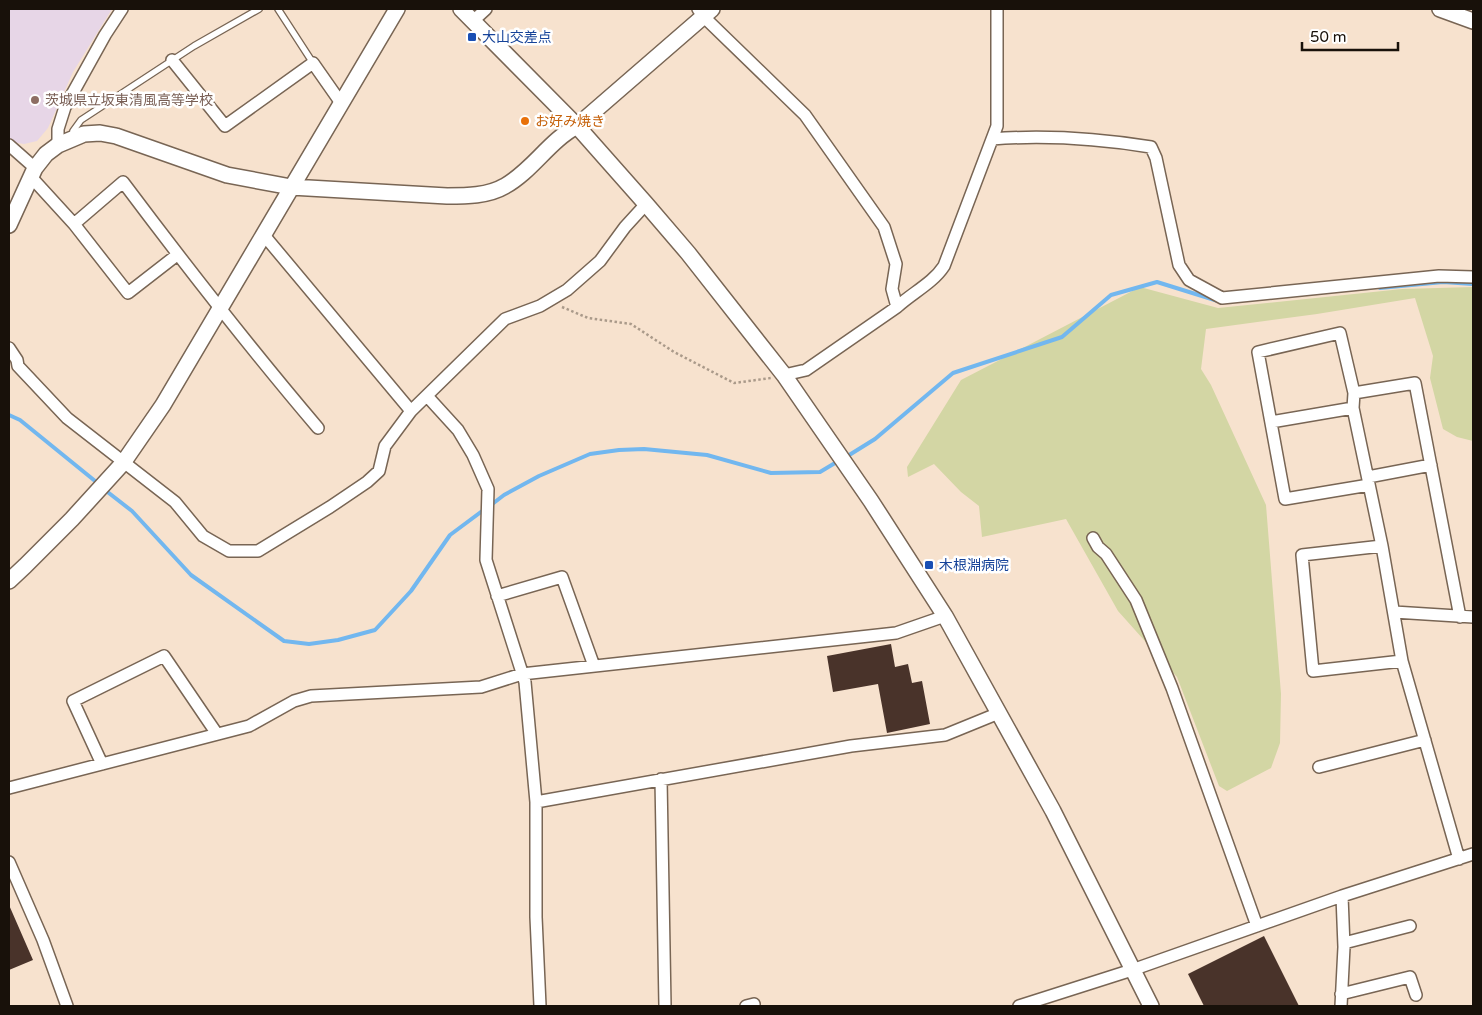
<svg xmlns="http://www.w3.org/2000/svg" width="1482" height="1015" font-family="'Varela Round','Noto Sans JP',sans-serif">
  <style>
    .education { fill: #e7d6e7 }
    .green { fill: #d3d6a4 }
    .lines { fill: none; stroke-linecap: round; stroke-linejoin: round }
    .stream { stroke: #72b7ef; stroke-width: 4 }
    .building { fill: #49332a }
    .service-casing { stroke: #786554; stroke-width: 8 }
    .minor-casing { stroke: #786554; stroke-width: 14 }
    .tertiary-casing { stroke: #786554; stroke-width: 18 }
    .path { stroke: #aa9a8a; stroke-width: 2.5; stroke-dasharray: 2.5 2.5; stroke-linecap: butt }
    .service { stroke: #fff; stroke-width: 5.5 }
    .minor { stroke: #fff; stroke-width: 11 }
    .tertiary { stroke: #fff; stroke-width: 15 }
    .transit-dot { fill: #1a4fb4; stroke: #fff; stroke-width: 2 }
    .education-dot { fill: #8d6e63; stroke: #fff; stroke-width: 2 }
    .food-dot { fill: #e8710a; stroke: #fff; stroke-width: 2 }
    .labels { text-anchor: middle; stroke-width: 5; stroke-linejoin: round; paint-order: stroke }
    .transit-label { font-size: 14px; fill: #164399; stroke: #fff; text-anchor: start }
    .education-label { font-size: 14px; fill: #785e54; stroke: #fff; text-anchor: start }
    .food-label { font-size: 14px; fill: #c56008; stroke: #fff; text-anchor: start }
  </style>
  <rect width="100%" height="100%" fill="#f7e2ce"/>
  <path class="education" d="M9,9H112L73,72L48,128L37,141L24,144L12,142L9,139Z"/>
  <path class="green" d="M1140,287L1218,308L1402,289L1473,287V441L1457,437L1443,429L1430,378L1433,356L1415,298L1317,314L1206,329L1201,369L1211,385L1266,505L1281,694L1280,743L1271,768L1227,791L1219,786L1177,677L1118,611L1066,519L982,537L979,506L961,492L934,464L908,477L907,467L961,380Z"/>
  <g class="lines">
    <path class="stream" d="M1380,288L1443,282L1473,284
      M9,415L20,420L100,485
      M846,457L875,439L953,373L1062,337L1111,295L1157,282L1218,301
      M105,490L132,511L191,575L284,641L309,644L338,640L375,630L411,591L450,535L485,509
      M491,505L504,495L539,476L590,454L619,450L644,449L707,455L771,473L820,472L840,460"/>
  </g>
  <path class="building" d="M891,644L895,667L908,664L912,683L922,681L930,724L887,733L878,684L833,692L827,656Z
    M9,905L33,960L9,970Z
    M1264,936L1299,1006H1204L1188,974Z"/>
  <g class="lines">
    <defs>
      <path id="service" d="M278,9L313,63
        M73,136V131L81,120L194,46L259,9"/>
      <path id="minor" d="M698,9L703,16L805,115L884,227L896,264L892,289L897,307C912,293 933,283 944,266L997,126V9
        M473,21L486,9
        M172,60L225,126L313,63L341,103
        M992,139C1043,135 1101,139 1151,147L1156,158L1179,265L1189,280L1222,298L1439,276L1473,277
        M9,145L35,168
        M58,145V129L65,107L105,35L122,9
        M32,178L74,224L123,182C186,266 250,348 318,428
        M74,224L128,293L177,255
        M263,234L411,411
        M9,348L17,360L18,366L67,418L175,502L203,536L229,551H258L330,507L367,482L379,471L385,446L411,411L505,319L540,306L567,290L600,261L625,227L646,204
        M784,375L806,370L897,307
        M1354,393L1415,383L1460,617
        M427,396L458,430L473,455L488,489L486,560L525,682L536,802V917L540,1006
        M1271,422L1353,408
        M1368,477L1431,465
        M1369,485L1285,499L1258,352L1340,333L1354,393L1353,408L1382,546L1402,661L1459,859
        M1093,538L1098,547L1106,554L1136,600L1172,688L1257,926
        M1382,546L1302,555L1313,671L1402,661
        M497,596L562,577L594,666
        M1394,612L1473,617
        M102,764L73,701L164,656L217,734
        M1319,767L1425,740
        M661,779L665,1006
        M9,788L249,726L294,701L311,696L481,687L522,674L896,633L945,616
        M536,802L851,746L945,735L999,713
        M9,862L43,940L67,1006
        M1344,943L1410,926
        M1341,994L1410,977L1416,995
        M746,1006L754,1004V1006
        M1019,1006L1132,970L1342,896L1473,854
        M1341,1006L1344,947L1342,896"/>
      <path id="tertiary" d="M461,9L577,126L646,204L688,253L784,375L871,501L945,616L1053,811L1151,1006
        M1440,9L1473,21
        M9,225L35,168L46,154L58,145L84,134L100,133L116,136L227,175L291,187L447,196C466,196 488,196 505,186C532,171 549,141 577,126L712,9
        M9,581L25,566L72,519L123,463L163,405L397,9"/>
    </defs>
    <use href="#service" class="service-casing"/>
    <use href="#minor" class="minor-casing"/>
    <use href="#tertiary" class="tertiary-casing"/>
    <path class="path" d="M562,307L588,318L631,324L674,352L734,383L771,378"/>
    <use href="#service" class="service"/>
    <use href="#minor" class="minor"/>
    <use href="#tertiary" class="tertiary"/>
  </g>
  <g class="transit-dot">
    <rect x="467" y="32" width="10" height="10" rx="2.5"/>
    <rect x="924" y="560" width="10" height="10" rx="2.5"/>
  </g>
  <circle class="education-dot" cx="35" cy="100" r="5"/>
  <circle class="food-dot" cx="525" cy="121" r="5"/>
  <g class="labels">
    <g class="transit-label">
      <text x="482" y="42">大山交差点</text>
      <text x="939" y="570">木根淵病院</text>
    </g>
    <g class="education-label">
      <text x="45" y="105">茨城県立坂東清風高等学校</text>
    </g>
    <g class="food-label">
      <text x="535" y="126">お好み焼き</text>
    </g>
  </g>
  <rect width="1482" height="1015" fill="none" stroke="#18110a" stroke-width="20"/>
  <path d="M1302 42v8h96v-8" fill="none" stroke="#18110a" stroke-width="2.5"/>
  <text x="1310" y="42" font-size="15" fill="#18110a" stroke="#ffffff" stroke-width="4" paint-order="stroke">50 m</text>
</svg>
